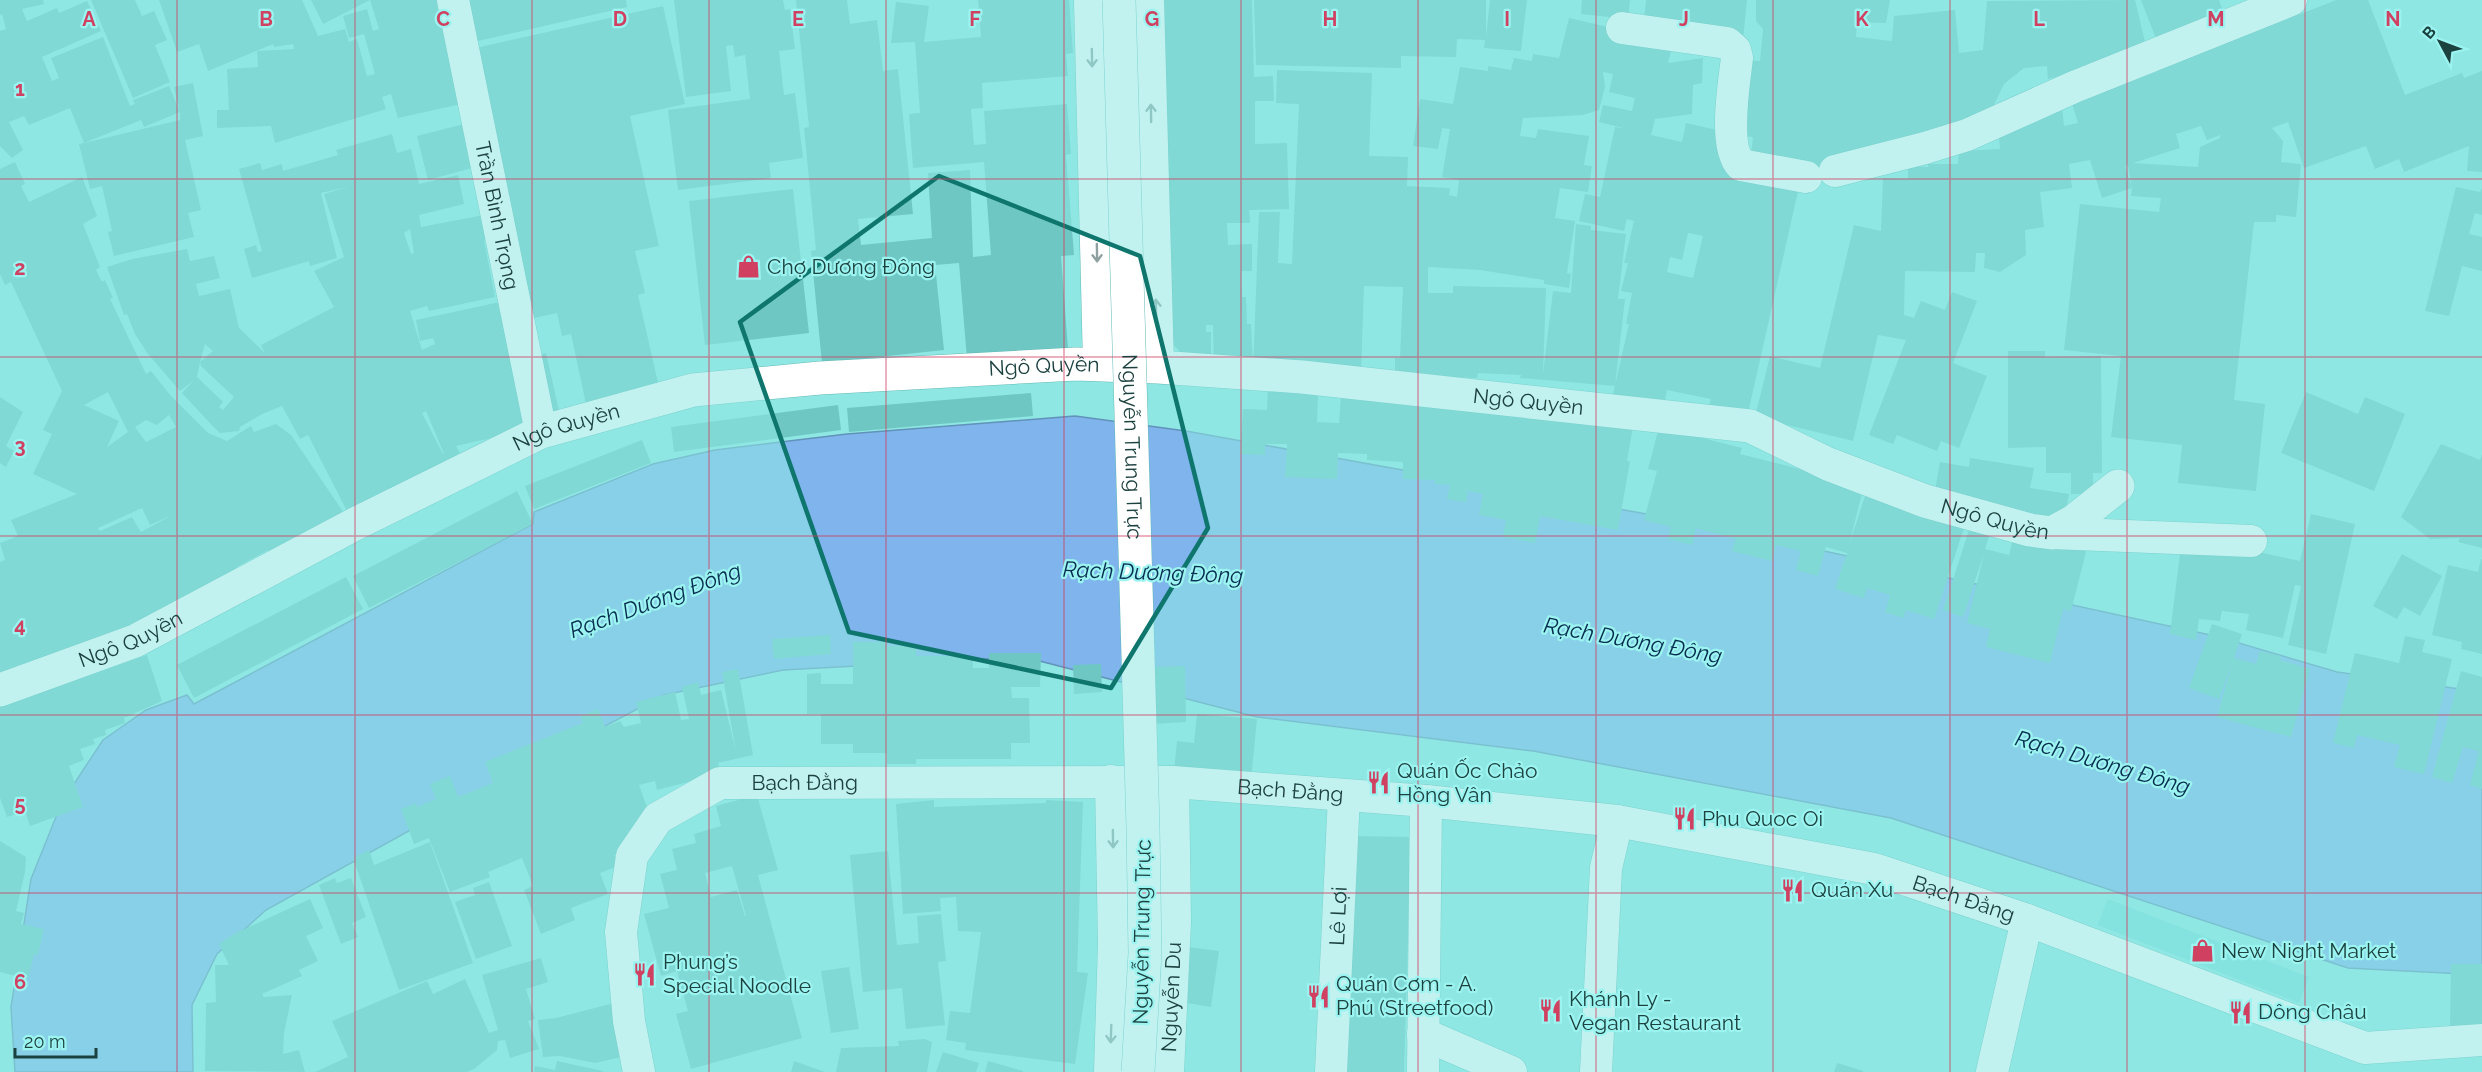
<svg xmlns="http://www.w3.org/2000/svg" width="2482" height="1072" font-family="Raleway,sans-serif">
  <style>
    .built { fill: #78ded9 }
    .water { fill: #7fb4ed; stroke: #6192b9; stroke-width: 1.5 }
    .building { fill: #6fc7c3; fill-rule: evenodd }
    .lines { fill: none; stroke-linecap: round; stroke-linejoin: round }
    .street-casing { stroke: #61bab6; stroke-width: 33 }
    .secondary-casing { stroke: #61bab6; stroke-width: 34 }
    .street { stroke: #fff; stroke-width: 32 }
    .secondary { stroke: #fff; stroke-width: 33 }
    .secondary-bridge-casing { stroke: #61bab6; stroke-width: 34; stroke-linecap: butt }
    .secondary-bridge { stroke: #fff; stroke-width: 33 }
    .oneway { stroke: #8ea0a0 }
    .marked { fill: none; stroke: #0f766e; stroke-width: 4.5; stroke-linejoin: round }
    .grid { fill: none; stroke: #d04061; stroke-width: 1.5; stroke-opacity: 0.55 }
    .labels { text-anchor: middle; stroke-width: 4.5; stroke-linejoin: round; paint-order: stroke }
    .street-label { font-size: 21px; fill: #1c4240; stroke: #9cf4f0 }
    .poi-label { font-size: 21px; fill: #1c4240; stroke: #9cf4f0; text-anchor: start }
    .water-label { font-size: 22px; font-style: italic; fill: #062c50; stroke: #9cf4f0 }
    .grid-label { font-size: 20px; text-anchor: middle; font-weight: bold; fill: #d04061; stroke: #9cf4f0; stroke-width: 4.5; stroke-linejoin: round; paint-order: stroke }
  </style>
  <rect width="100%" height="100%" fill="#8fe7e3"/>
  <path class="built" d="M2108,899L2309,977L2299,1003L2097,925Z"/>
  <path class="water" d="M1075,416L1186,431L1691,522L2215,636L2337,672L2482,692V975L2348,968L1891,818L1533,751L1257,717L1024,657L783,670L664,695L470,797L266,910L217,954L192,1005L193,1072H15L11,1007L31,879L62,802L103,740L146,710L187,695L194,704L533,524L534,512L653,464L715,450L847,434Z"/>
  <path class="building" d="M0,0H43L44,4L22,9L27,21L57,8L59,13L87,1L101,31L42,57L52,81L59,78L51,58L103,37L130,106L135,104L133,100L169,86L180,112L144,127L141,120L84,143L180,120V113L174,87L193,83L203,136L185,140L201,210L188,213L194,237L114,256L108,232L112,231L102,186L90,189L79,144L84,143L70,108L29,125L24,116L9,122L23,150L12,158L0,146V31L6,29L2,14L0,15Z
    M91,0H135L142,16L154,11L167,40L155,45L170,82L133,98Z
    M159,0H302L318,36L345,29L349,42L357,39L367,76L375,74L364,34L349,38L343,16L367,9L373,31L379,29L370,0H449L470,102L398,118L391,94L382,97L386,109L275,143L271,126L217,128V110H229L227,69L258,67L257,51L294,49L293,44L274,47L273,44L208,71L199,44L177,52Z
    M311,0H370L323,24Z
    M464,0H626L627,7L474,42Z
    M674,0H783L785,10L790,9L795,49L779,51L784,95L795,93L803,158L769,163L771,178L678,190L668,110L750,99L745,55L735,57L733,45L726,46L731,91L686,97Z
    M796,0H847L850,24L877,20L883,71L898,69L913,214L858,219L861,245L932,238L928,173L970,170L973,257L991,255L984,162L913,168L909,114L920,113L915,42L891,43L896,2L929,6L924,42L981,37L978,0H1069L1073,53L1066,54L1068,76L982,83L983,108L971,109L974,145L986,144L984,111L1067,104L1071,154L1066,155L1074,255L1061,256L1068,349L967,359L959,263L935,265L944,350L822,363L811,251L816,250L804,128L809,127Z
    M1164,0H1252L1254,77L1273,76L1274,101H1255V144L1287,143L1289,209L1249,210L1250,223H1227L1228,245L1252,244V271H1241L1242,297H1246L1247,324H1251L1253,365L1214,366L1213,325H1206V332H1211V358L1188,359L1168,340L1162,79H1166Z
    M1254,0H1486V37L1490,0H1527L1521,51L1484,48L1485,40L1457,39L1456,57L1401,56V68L1256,65Z
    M1582,0H1630L1628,19L1581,14Z
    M1646,0H1747L1743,40L1643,29Z
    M1756,0H1890L1886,23L1857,22L1856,37L1892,41L1894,16L1955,10L1959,53L1983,50L1987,1L2135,0L2146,46L2087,69L2048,79L2047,66L2024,68L2004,84L1989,115L1823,169L1750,162L1753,137L1733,135L1741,60L1760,61L1763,29L1756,21Z
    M2141,0H2219L2227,22L2160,49Z
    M2336,0H2368L2405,95L2462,73L2464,78L2482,71V172L2467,171L2469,146L2404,172L2399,159L2375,169L2366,146L2304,168L2288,122L2272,128L2283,141L2281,162L2301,164L2296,217L2276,215V222H2254L2234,400L2265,404L2256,491L2178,483L2182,445L2111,437L2121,356L2064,350L2080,204L2159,212L2161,198L2131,196L2132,189L2128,165L2125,166L2132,188L2102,198L2090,160L2069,164L2072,188L2040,192L2044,227L2025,230L2026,255L2000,272L1984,268L1985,253H1976L1975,272L1905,271L1904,315L1914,318L1921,301L1945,310L1952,292L1977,301L1953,363L1987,376L1959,448L1941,441L1937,451L1897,435L1893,444L1869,435L1906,340L1878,335L1853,441L1755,417L1770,356L1820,368L1854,225L1881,231L1883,178L1908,179V166L1928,167V164H1958L1959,151L2000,149L1998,128L2062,107L2064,126L2078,123L2071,100L2157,72L2154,66L2297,12L2298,15ZM2201,126L2207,140L2220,135V138L2200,147L2198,167L2133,163L2180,148L2176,134Z
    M663,6L685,104L630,116L659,246L635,251L645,293L638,295L659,387L586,404L571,334L562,336L557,313L534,318L467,50Z
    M1569,18L1673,42L1668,63L1703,58L1702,83L1693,85L1692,114L1655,119L1651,135L1682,142L1686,123L1730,133L1729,152L1725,170L1799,187L1746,422L1707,413L1711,399L1667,390L1662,414L1611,403L1629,324H1626L1632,293L1621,291L1628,263H1624L1634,221L1627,219L1624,231L1579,221L1585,194L1600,197L1615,127L1627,129L1599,122L1603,105L1632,111L1635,98L1609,92L1613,74L1603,72L1605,87L1599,110L1583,115L1523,118L1520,136L1536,138L1538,129L1589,136L1584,165L1592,166L1588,192L1560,188L1555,218L1575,221L1567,273L1571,274L1569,288L1544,284V280L1480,270L1428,267V293H1453V286L1546,288L1543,374L1553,291L1571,293L1576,224L1591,226V230L1626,234L1618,299H1625L1615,386L1520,378L1521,375L1478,373L1477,378L1395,375V358H1400L1403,287L1364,286L1361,373L1253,370L1259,212H1280L1278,263L1292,264L1299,104L1276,103L1277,70L1372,73L1369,156L1408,157L1407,186L1450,188L1449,195L1457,197L1459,180L1442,177L1450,129L1442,128L1438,149L1413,146L1420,99L1453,104L1460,67L1488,71V66L1511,70L1514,58L1532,61L1533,54L1559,58ZM1688,233L1703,236L1693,278L1667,272L1670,257L1682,260Z
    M472,122L483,165L428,180L417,136Z
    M392,134L397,153L411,149L419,184L458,175L464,204L419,215L421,227L484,215L488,239L484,240L495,297L429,311L427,306L410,311L422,350L435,344L433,338L420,341L416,320L500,302L527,430L456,446L460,453L347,511L308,435L300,439L282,406L262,414L240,427L239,431L220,433L207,420L182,393L194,380L180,391L148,354L135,334L127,314L124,315L107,267L132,259L187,249L190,261L214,256L220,278L196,284L199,296L230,289L239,328L265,353L261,345L334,307L314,271L344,257L324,194L347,187L321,193L337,258L310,266L309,261L252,278L244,249L256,245L258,252L262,251L239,169L260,163L262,170L282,164L283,171L338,155L336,150ZM410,229L414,253L411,254L404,233ZM205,344L213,351L200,362L201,366L234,397L223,410L219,407L223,402L197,377L200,362ZM426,411L444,454H443L422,413Z
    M15,162L25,184L21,186L29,202L82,177L97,216L83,224L100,267L96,270L102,282L105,280L113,298L110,299L146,374L151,371L171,396L208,433L227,441L251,426L254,432L276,424L291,435L346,516L271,555L268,550L237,567L240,571L159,617L0,676V562L5,560L0,543L18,536L11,520L77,494L33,474L52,434L43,430L62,391L11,282L5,285L0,274V169ZM108,392L128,432L107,447L119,421L84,405ZM169,415L176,427L146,442L135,427L146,420L157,425ZM142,508L150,525L172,515L141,532L132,517L100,531L98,528Z
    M2456,187L2480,192L2482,188V215L2475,213L2469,234L2482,237V271L2462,266L2449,316L2425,311Z
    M793,189L809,333L705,345L689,201Z
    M2008,351H2045V357L2101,356L2102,473H2093V494H2071V473H2046V447L2008,448Z
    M546,353L560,415L543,419L529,357Z
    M1268,385L1318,392L1317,422L1339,423L1341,395L1634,421L1627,461H1630L1618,530L1540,516L1535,543L1503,537L1506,520L1479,515L1483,494L1468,491L1466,502L1447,499L1450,485L1435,484V480L1403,479V462L1367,460V454L1338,453L1337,479L1285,477L1287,444H1265V455L1240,454L1243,409L1267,410Z
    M2306,392L2358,414L2365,397L2405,414L2374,491L2281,453Z
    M1031,393L1033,416L849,432L847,408Z
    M0,397L23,412L6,446L14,451L6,467L0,463Z
    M838,405L841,430L674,452L671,427Z
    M1659,427L1742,448L1740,454L1864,485L1849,545L1867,490L1966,522L1934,619L1906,610L1903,618L1885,612L1890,595L1867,588L1864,598L1835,589L1847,553L1826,547L1818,576L1796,570L1801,551L1776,545L1772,561L1732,551L1736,539L1696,528L1692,545L1668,539L1671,527L1644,520L1657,471L1648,469Z
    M642,440L651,463L534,509L525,486Z
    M2441,444L2480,460L2482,454V548L2458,542L2460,538L2430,539L2401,517Z
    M1970,458L2034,468L2030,488L2069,494L2064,521L1933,502L1940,462L1969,467Z
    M517,491L533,524L369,608L353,576Z
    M2311,514L2355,524L2326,654L2288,645L2301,586L2295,585L2283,638L2246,630L2249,614L2222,611L2220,621L2199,619L2196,640L2170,634L2181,546L2263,553L2300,561Z
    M1970,527L1990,533L1985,549L2009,555L2013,539L2087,548L2071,611L2063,609L2050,663L1986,647L1990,629L1967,623L1984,554L1963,617L1943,610Z
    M2402,554L2442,576L2420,616L2404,607L2397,619L2373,606Z
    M2481,559H2482V654L2461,649L2462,642L2432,635L2448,565L2478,572Z
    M346,577L363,609L194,698L177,665Z
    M2212,624L2242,634L2234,658L2256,664L2260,651L2281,656L2280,660L2310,669L2291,737L2217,717L2232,663L2219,699L2189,688Z
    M830,635L831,654L774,659L772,639Z
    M2405,636L2425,640L2422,652L2452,659L2424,774L2394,767L2400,745L2357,735L2354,748L2333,743L2355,653L2399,663Z
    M853,642H887V646H916V656H973V668H989V653H1041L1040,687H1011L1012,698H1029L1030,743H1011V759H916V764H887V753H853V744H821V714H807V674L821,673V684H853Z
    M147,655L162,701L124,718L125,723L105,730L106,735L93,739L95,744L80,749L84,760L69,766L83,807L30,826L25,811L7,817L0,798V707Z
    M1101,664L1102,692L1074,694L1073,665Z
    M1185,666L1186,722L1154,724L1152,667Z
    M738,669L753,755L718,763L721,777L696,780L657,790L655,781L639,785L652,821L645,827L627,834L632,848L614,855L618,866L600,873L608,894L571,908L575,920L541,934L524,890L533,886L522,858L488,872L490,877L450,892L429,838L414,844L401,809L416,803L417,807L436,799L430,784L450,776L458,797L493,783L485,762L583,723L580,716L598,709L605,727L620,721L624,727L641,723L636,702L675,692L681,720L689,719L682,687L698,682L701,695L721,690L736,752L722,672Z
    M2461,671L2482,677V789L2470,785L2479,751L2463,747L2452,783L2432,777Z
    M1197,714L1257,719L1251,780L1174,772L1177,741L1194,743Z
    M757,795L778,870L758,875L802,1038L691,1069L676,1014L688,1011L677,971L661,976L644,914L669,908L660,874L677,870L672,849L696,843L694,834L721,826L716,806ZM732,866L746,916H745L737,890L711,897L705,873Z
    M934,800V807L1046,803V800L1083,802L1077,972L1088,973L1075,1064L965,1050L966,1043L946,1040L950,1011L970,1013L981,932L958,931L956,897L940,898L941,911L903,914L896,804Z
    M1352,836L1411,837L1404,1072H1344Z
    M0,841L26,857L25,872L16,911L24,913L21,924L44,929L38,955L34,954L28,979L0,972Z
    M430,842L473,963L399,990L353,858L369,850L374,865Z
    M888,851L897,945L919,943L917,916L941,914L946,961L938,962L945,1025L906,1029L902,988L863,992L850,855Z
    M335,878L337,883L351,878L366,917L352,923L358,937L341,944L319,885Z
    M489,882L512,946L476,959L455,902L475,895L473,888Z
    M310,899L323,928L306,936L318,961L299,970L302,976L262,994L264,997L292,995L284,1033L283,1054L299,1050L305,1072L205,1071L206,1003L216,1002L215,965H229L219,944L234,934Z
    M1188,947L1219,951L1211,1007L1181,1002Z
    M541,958L548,982L526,989L535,1019L528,1021L539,1049L510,1058L505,1040L498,1041L497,1050L474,1069L467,1072H315L348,1057L332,1021L427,981L433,994L465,979L489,1033L498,1030L482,975Z
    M2451,964H2482V1032L2450,1031Z
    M849,967L859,1029L831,1033L821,971Z
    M618,1002L630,1055L595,1063L560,1056L543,1057L538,1020L556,1018Z
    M925,1039L932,1042L927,1072H836L841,1048L899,1046L898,1041Z
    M943,1052L979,1063L976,1072H936Z
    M557,1061L603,1071L602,1072H534L535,1066L555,1070Z
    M794,1061L825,1072H791Z
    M988,1061L1023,1071V1072H985Z
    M1837,1063L1863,1071V1072H1834Z"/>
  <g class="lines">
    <defs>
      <g id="street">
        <path id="s1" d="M453,0L541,432"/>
        <path d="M1090,0L1099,364"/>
        <path d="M1148,0L1158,367"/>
        <path d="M1622,28L1727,43L1735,50L1737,58C1734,84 1723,146 1741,165L1806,177"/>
        <path d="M1835,171L1925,148L1967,135L2074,87L2291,0"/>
        <path d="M2052,533L2251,541"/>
        <path d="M1423,1034L1511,1072"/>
        <path id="s2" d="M639,1072L629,1021L621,932L632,856L658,818L720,783L1173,782L1426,801L1617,821L1874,869L2027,920L2365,1048L2482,1040"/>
        <path d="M1110,1072L1114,944L1111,781"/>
        <path id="s3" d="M1168,1072L1175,922L1173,782"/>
        <path id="s4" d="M1331,1072L1344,796"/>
        <path d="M1423,1072L1426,801"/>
        <path d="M1596,1072L1606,868L1617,821"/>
        <path d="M1992,1072L2027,920"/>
      </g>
      <g id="secondary">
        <path id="s5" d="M0,690L135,641L355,524L541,432L693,390L820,378L1076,364L1158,367L1302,377L1750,426L1828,464L1925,501L2030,530L2052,533L2074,521L2118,486"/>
      </g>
    </defs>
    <use href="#street" class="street-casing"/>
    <use href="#secondary" class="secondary-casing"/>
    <use href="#street" class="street"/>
    <use href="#secondary" class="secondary"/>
    <defs>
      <g id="secondary-bridge">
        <path id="s6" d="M1119,0L1143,828L1145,953L1138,1072"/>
      </g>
    </defs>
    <use href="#secondary-bridge" class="secondary-bridge-casing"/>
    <use href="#secondary-bridge" class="secondary-bridge"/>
  </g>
  <defs><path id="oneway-shaft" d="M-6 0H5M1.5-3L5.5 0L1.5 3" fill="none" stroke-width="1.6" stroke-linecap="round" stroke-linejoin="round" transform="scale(1.5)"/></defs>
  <g class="oneway">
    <use href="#oneway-shaft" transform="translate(1092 58) rotate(89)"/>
    <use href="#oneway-shaft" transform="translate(1151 113) rotate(-91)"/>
    <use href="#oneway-shaft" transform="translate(1097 253) rotate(89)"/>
    <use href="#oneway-shaft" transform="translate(1156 308) rotate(-91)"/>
    <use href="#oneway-shaft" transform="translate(1113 839) rotate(89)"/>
    <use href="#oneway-shaft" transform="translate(1111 1034) rotate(92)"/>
  </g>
  <path d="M0 0H2482V1072H0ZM939,176L1140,256L1208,528L1111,688L849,632L740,322Z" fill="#8fe7e3" fill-opacity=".55" fill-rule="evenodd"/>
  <path class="marked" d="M939,176L1140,256L1208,528L1111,688L849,632L740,322Z"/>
  <path class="grid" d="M177,0V1072M355,0V1072M532,0V1072M709,0V1072M886,0V1072M1064,0V1072M1241,0V1072M1418,0V1072M1596,0V1072M1773,0V1072M1950,0V1072M2127,0V1072M2305,0V1072M0,179H2482M0,357H2482M0,536H2482M0,715H2482M0,893H2482"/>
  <defs>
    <symbol id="shop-bare" viewBox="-9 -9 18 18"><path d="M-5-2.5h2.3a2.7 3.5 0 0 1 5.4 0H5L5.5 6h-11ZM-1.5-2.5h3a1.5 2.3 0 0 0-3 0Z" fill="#d04061" stroke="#9cf4f0" stroke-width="2.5" paint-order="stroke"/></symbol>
    <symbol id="restaurant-bare" viewBox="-9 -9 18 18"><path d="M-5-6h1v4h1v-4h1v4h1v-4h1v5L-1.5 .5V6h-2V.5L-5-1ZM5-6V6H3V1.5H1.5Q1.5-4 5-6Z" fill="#d04061" stroke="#9cf4f0" stroke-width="2.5" paint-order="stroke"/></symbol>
  </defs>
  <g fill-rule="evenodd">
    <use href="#shop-bare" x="732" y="250" width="33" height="33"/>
    <use href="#restaurant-bare" x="1362" y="766" width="33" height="33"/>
    <use href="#restaurant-bare" x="1668" y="802" width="33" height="33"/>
    <use href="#restaurant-bare" x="1776" y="874" width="33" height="33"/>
    <use href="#shop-bare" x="2186" y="934" width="33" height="33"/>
    <use href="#restaurant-bare" x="628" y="958" width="33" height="33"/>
    <use href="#restaurant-bare" x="1302" y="980" width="33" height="33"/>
    <use href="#restaurant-bare" x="1534" y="994" width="33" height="33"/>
    <use href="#restaurant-bare" x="2224" y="996" width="33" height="33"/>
  </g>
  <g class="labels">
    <g class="street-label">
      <text dy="7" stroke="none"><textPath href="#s1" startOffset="220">Trần Bình Trọng</textPath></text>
      <text dy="7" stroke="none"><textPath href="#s5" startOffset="1110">Ngô Quyền</textPath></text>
      <text dy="7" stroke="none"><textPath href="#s5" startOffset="1596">Ngô Quyền</textPath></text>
      <text dy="7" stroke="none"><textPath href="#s5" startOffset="626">Ngô Quyền</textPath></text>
      <text dy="7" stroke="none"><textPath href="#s6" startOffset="447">Nguyễn Trung Trực</textPath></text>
      <text dy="7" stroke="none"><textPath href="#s5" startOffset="2082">Ngô Quyền</textPath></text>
      <text dy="7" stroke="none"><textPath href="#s5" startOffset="140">Ngô Quyền</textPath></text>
      <text dy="7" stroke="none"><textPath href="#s2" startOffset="420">Bạch Đằng</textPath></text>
      <text dy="7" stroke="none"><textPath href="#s2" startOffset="906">Bạch Đằng</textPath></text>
      <text dy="7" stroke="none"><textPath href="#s2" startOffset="1590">Bạch Đằng</textPath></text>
      <text dy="7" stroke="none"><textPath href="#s4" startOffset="156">Lê Lợi</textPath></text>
      <text transform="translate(1142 932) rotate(-89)" y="7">Nguyễn Trung Trực</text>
      <text dy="7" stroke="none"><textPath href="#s3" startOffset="75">Nguyễn Du</textPath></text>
    </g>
    <g class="poi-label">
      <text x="767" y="274">Chợ Dương Đông</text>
      <text x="1397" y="778">Quán Ốc Chảo<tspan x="1397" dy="24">Hồng Vân</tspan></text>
      <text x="1702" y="826">Phu Quoc Oi</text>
      <text x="1811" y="897">Quán Xu</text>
      <text x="2221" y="958">New Night Market</text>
      <text x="663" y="969">Phung’s<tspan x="663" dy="24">Special Noodle</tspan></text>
      <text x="1336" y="991">Quán Cơm - A.<tspan x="1336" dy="24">Phú (Streetfood)</tspan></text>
      <text x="1569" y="1006">Khánh Ly -<tspan x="1569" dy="24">Vegan Restaurant</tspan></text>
      <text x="2258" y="1019">Dông Châu</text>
    </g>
    <g class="water-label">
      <text transform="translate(1153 572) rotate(2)" y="8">Rạch Dương Đông</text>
      <text transform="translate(655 600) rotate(-20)" y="8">Rạch Dương Đông</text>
      <text transform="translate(1633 640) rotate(10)" y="8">Rạch Dương Đông</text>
      <text transform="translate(2103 762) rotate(16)" y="8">Rạch Dương Đông</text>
    </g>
  </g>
  <g class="grid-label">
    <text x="89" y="26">A</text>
    <text x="266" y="26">B</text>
    <text x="443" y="26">C</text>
    <text x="620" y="26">D</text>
    <text x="798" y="26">E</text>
    <text x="975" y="26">F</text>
    <text x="1152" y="26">G</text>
    <text x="1330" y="26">H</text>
    <text x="1507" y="26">I</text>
    <text x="1684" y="26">J</text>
    <text x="1862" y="26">K</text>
    <text x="2039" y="26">L</text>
    <text x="2216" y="26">M</text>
    <text x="2393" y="26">N</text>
    <text x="20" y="96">1</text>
    <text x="20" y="275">2</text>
    <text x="20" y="453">3</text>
    <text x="20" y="632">4</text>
    <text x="20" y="811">5</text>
    <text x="20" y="989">6</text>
  </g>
  <g transform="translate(2440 42) rotate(311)" stroke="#9cf4f0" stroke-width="4.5" paint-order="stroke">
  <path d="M0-4.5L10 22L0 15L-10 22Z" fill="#1c4240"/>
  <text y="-9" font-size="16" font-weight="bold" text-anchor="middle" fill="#1c4240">B</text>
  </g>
  <path d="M15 1048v9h81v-9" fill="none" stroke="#1c4240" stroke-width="3"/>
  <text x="24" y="1048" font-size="18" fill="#1c4240" stroke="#9cf4f0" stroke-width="4.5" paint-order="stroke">20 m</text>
</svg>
